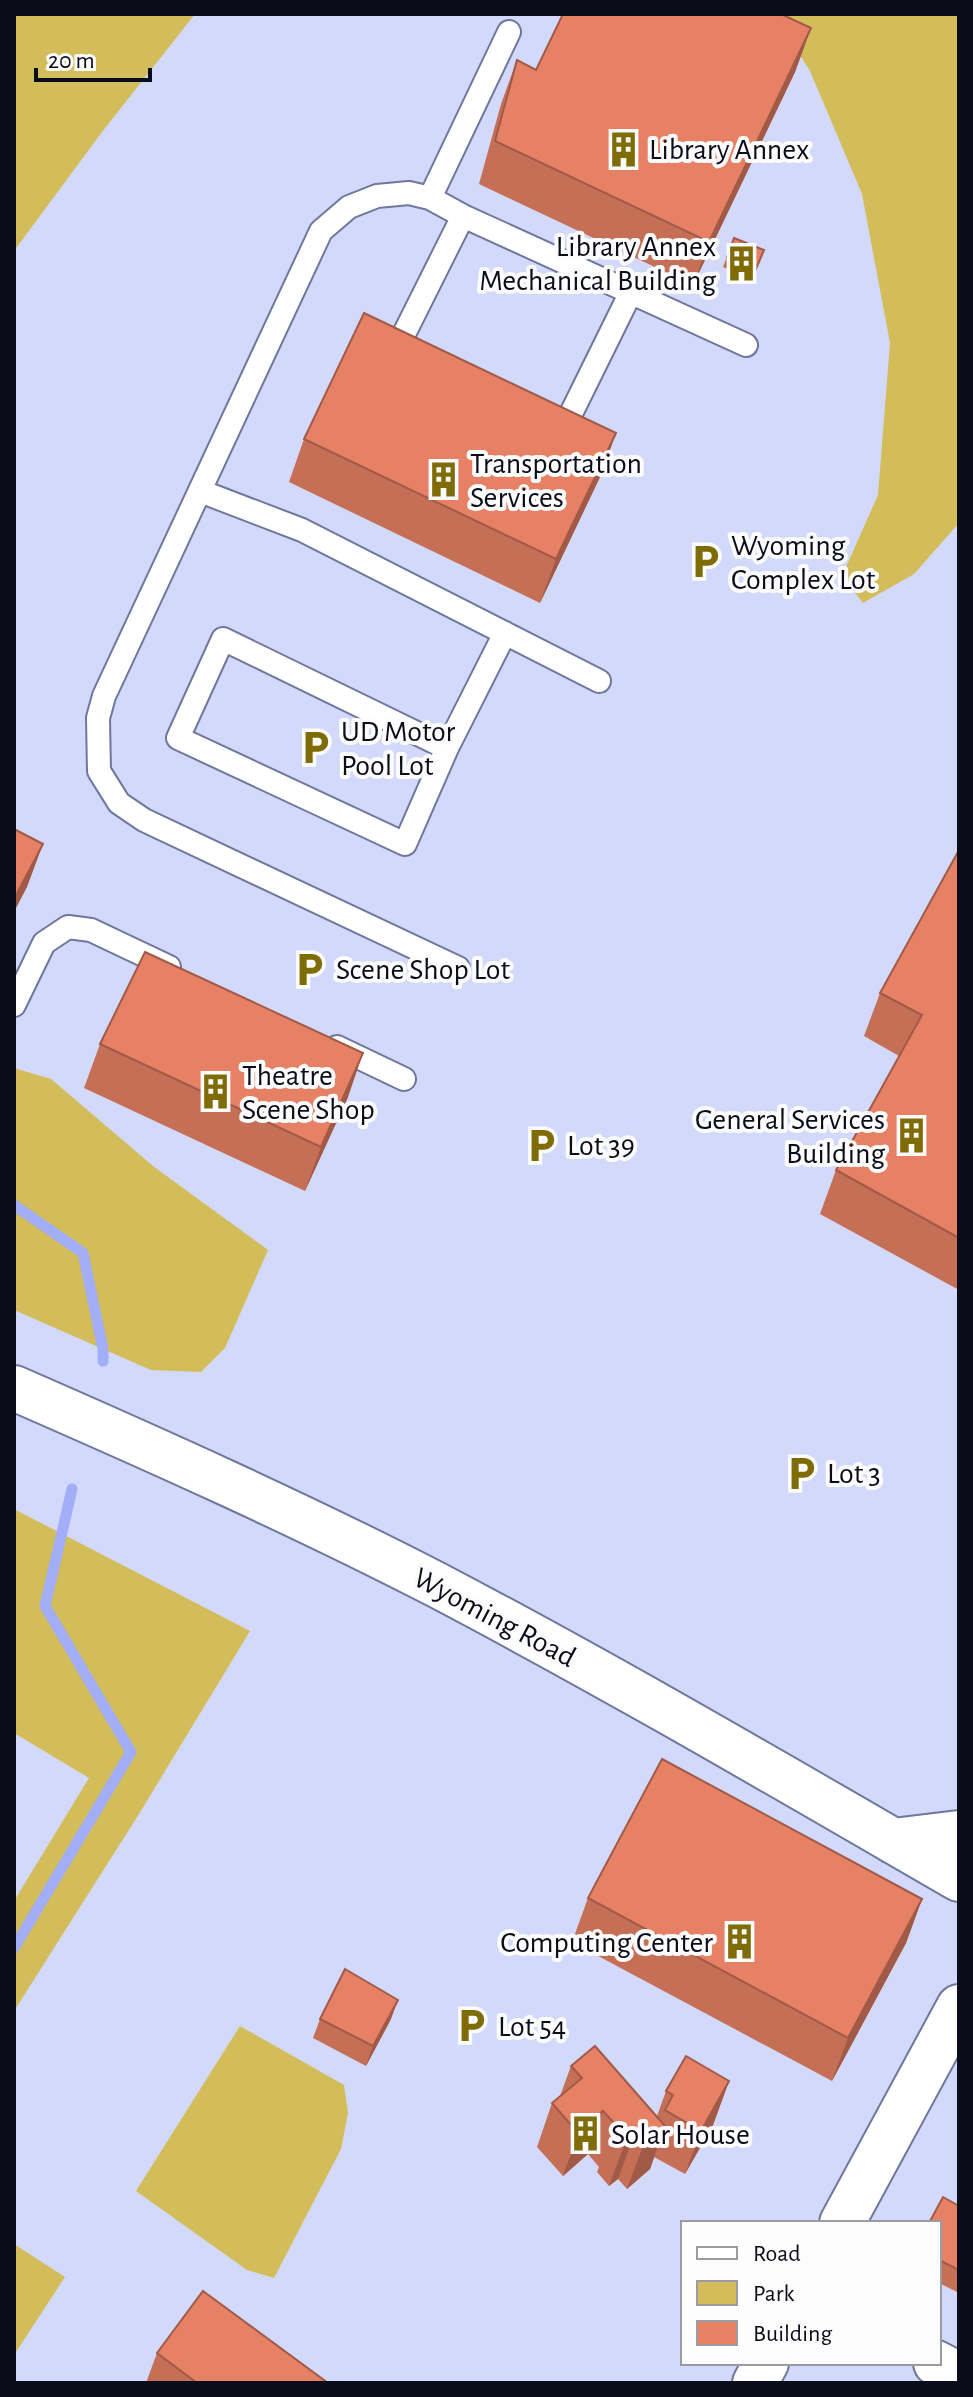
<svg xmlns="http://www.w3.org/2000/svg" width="973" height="2397" font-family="'Alegreya Sans',sans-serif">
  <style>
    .green { fill: #d3bc5a }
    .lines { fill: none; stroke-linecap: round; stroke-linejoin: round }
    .stream { stroke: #a2aef7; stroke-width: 11 }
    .lane-casing { stroke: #70779e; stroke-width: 26 }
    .street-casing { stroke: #70779e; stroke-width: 48 }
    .secondary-casing { stroke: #70779e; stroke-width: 48 }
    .lane { stroke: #fff; stroke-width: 22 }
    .street { stroke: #fff; stroke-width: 44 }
    .secondary { stroke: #fff; stroke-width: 44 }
    .wall { fill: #c66f57 }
    .shaded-wall { fill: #a15a47 }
    .building { fill: #e68165; stroke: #a15a47; stroke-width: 2 }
    .labels { text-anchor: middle; stroke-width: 8; stroke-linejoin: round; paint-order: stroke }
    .poi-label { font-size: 30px; fill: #0a0c1a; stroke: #fcfcfc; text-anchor: start }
    .street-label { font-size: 30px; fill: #0a0c1a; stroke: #fcfcfc }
  </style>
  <rect width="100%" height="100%" fill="#d2d9fb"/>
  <path class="green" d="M14,14H195L102,132L14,251Z
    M774,14H959V523L914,574L863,603L842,576L878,495L890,343L862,194L810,71Z
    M14,1068L51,1079L153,1166L268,1250L225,1348L201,1372L151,1370L14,1310Z
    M14,1509L250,1631L139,1814L14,2011V1901L89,1778L14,1733Z
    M240,2026L344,2085L348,2113L341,2149L274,2278L247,2270L136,2191Z
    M14,2244L65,2277L14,2355Z"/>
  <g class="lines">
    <path class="stream" d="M14,1205L83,1253L103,1349V1361
      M14,1948L131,1752L45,1606L72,1489"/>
    <defs>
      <path id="lane" d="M430,198L509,32
        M392,358L463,216
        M558,440L630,294
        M200,491L302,530L599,681
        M447,748L223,639L178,738L405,844L447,748L505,633
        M458,968L144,820L119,803L99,771L98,718L104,696L321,231L349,207L377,196L409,193L430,198L463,216L746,345
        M14,1005L44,943L68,927L91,930L169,967
        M337,1047L404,1079"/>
      <path id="street" d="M936,2363L959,2375"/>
      <path id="secondary" d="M14,1388C156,1450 299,1514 437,1585C614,1678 786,1779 959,1879
        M893,1841L959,1833
        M842,2223L959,2007
        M755,2383L766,2363"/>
    </defs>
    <use href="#lane" class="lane-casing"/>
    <use href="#street" class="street-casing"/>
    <use href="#secondary" class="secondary-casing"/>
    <use href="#lane" class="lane"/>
    <use href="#street" class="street"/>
    <use href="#secondary" class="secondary"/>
  </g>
  <path class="wall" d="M811,28L795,72L693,285L479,184L501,104L517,60L536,70Z
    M734,238L764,250L752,279L723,267Z
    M616,433L600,477L540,603L289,482L304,439Z
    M959,850V1290L820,1214L836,1170L899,1056L864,1036L880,993Z
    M100,1044L348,1097L305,1191L84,1088Z
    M588,1898L922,1899L906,1943L832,2081L572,1942Z
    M320,2019H391L366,2066L313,2038Z
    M571,2066L657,2116L666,2091L729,2081L713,2125L685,2174L654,2157L650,2169L627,2189L618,2179L609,2186L597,2172L599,2167L588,2154L563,2176L537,2147L552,2103L560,2096Z
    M959,2206V2293L939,2283V2223Z
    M157,2353L328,2383H146Z"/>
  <path class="shaded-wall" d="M811,28L795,72L693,285L709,242Z
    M616,433L600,477L540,603L556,559Z
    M43,844L27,887L14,912V899Z
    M363,1053L348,1097L305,1191L321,1147Z
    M922,1899L906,1943L832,2081L848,2038Z
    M398,2000L391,2019L366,2066L373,2046Z
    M729,2081L713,2125L685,2174L701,2131Z
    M603,2111L588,2154L563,2176L578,2133Z
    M665,2126L650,2169L627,2189L643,2146Z
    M634,2135L618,2179L609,2186L625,2143Z"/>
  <path class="building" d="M563,14H781L811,28L709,242L495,141L517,60L536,70Z
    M734,238L764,250L756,269L727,257Z
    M364,313L616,433L556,559L304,439Z
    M14,829L43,844L14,899Z
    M959,850V1238L836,1170L922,1015L880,993Z
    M145,952L363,1053L321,1147L100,1044Z
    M662,1759L922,1899L848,2038L588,1898Z
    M345,1969L398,2000L373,2046L320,2019Z
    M595,2046L665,2126L643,2146L634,2135L625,2143L613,2129L617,2126L603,2111L578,2133L552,2103L582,2078L571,2066Z
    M686,2056L729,2081L701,2131L665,2110L673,2095L666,2091Z
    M943,2197L959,2206V2270L939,2260V2223H929Z
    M203,2291L328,2383H197L157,2353Z"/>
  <defs>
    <symbol id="building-bare" viewBox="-9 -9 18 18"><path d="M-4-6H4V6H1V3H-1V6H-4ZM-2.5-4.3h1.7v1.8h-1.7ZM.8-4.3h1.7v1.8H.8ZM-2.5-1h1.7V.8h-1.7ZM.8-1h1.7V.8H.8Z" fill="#7f6c06" stroke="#fcfcfc" stroke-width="2.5" paint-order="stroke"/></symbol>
    <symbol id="parking-bare" viewBox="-9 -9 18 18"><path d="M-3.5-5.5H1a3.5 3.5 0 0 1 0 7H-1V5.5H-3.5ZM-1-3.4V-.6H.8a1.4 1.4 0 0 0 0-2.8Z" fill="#7f6c06" stroke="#fcfcfc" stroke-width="2.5" paint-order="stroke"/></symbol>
  </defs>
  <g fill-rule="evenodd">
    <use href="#building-bare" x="598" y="124" width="51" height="51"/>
    <use href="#building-bare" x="716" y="238" width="51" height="51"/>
    <use href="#building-bare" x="418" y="454" width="51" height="51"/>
    <use href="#parking-bare" x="680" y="536" width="51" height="51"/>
    <use href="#parking-bare" x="290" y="722" width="51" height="51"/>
    <use href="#parking-bare" x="284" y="944" width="51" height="51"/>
    <use href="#building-bare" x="190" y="1066" width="51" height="51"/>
    <use href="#building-bare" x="886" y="1110" width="51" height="51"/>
    <use href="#parking-bare" x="516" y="1120" width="51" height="51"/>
    <use href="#parking-bare" x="776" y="1448" width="51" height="51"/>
    <use href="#building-bare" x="714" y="1916" width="51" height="51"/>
    <use href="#parking-bare" x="446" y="2000" width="51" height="51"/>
    <use href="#building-bare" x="560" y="2108" width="51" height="51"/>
  </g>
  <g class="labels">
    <g class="poi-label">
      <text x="649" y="159">Library Annex</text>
      <text x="716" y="256" text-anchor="end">Library Annex<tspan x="716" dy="34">Mechanical Building</tspan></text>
      <text x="470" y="473">Transportation<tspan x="470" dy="34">Services</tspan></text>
      <text x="731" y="555">Wyoming<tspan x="731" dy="34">Complex Lot</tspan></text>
      <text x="341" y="741">UD Motor<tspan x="341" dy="34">Pool Lot</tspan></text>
      <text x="336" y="979">Scene Shop Lot</text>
      <text x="242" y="1085">Theatre<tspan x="242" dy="34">Scene Shop</tspan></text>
      <text x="885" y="1129" text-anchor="end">General Services<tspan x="885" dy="34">Building</tspan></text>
      <text x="567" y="1155">Lot 39</text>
      <text x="827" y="1483">Lot 3</text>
      <text x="713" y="1952" text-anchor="end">Computing Center</text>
      <text x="498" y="2036">Lot 54</text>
      <text x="611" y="2144">Solar House</text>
    </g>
    <g class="street-label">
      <text transform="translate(495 1617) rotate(28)" y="10">Wyoming Road</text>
    </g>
  </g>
  <rect width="973" height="2397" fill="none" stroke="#0a0c1a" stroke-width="32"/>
  <rect x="681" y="2221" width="260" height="144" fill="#fcfcfc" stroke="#9b9ca2" stroke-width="2"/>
  <rect x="697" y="2247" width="40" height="12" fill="#ffffff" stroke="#9b9ca2" stroke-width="2"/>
  <text x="753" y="2261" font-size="24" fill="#0a0c1a">Road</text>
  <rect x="697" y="2281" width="40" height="24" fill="#d3bc5a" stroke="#9b9ca2" stroke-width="2"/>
  <text x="753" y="2301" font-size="24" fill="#0a0c1a">Park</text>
  <rect x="697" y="2321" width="40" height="24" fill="#e68165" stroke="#9b9ca2" stroke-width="2"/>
  <text x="753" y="2341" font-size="24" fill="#0a0c1a">Building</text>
  <path d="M36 68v12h114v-12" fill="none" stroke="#0a0c1a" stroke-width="4"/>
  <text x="48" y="68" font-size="24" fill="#0a0c1a" stroke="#fcfcfc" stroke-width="6" paint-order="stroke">20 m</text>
</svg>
